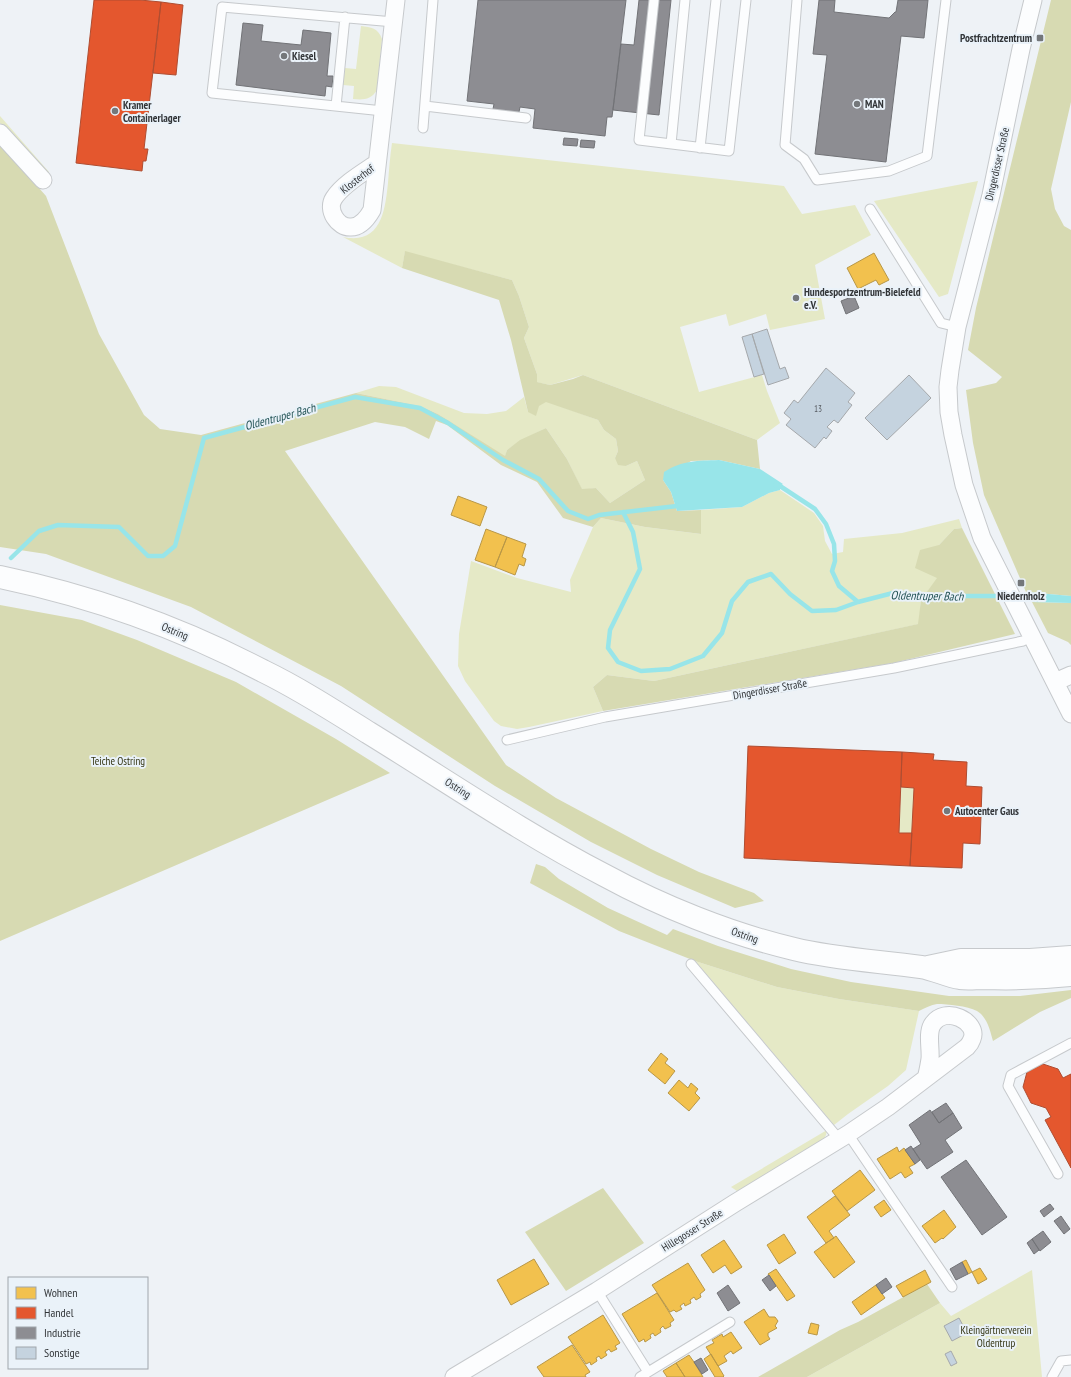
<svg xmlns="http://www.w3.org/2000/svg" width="1071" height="1377" font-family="'PT Sans Narrow',sans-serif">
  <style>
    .green { fill: #e5e9c6 }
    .forest { fill: #d7dab2 }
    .water { fill: #98e5e9 }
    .homes { fill: #f2c14e; stroke: #b89747 }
    .shops { fill: #e4572e; stroke: #af4d31 }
    .industry { fill: #8d8d92; stroke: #727377 }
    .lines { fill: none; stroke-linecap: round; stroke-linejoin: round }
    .stream { stroke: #98e5e9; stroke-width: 4.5 }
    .building { fill: #c5d3df; stroke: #a5a8ab }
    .service-casing { stroke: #c6c9cc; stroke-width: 11 }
    .minor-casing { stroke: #c6c9cc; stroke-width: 19 }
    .secondary-casing { stroke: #c6c9cc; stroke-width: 24 }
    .service { stroke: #fcfdfe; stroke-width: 9 }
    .minor { stroke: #fcfdfe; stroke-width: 17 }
    .secondary { stroke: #fcfdfe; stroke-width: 22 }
    .poi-dot { fill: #74777a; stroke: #eaf2f9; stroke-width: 1.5 }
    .labels { text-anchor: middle; stroke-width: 4; stroke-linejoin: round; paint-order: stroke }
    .number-label { font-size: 9px; fill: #575c62 }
    .poi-label { font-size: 11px; font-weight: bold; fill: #323538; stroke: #eaf2f9; text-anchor: start }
    .street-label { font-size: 11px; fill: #323538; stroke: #eaf2f9 }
    .park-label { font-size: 11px; fill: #343513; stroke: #eaf2f9 }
    .water-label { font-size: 12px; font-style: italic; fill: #235355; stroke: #eaf2f9 }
  </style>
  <rect width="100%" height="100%" fill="#eef2f6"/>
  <path class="green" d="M361,26C371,27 378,28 382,39L377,90C371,100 363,100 353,99L354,86L343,85L345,68L356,69Z
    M0,116L49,172L48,178L0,123Z
    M392,143L784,186L802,214L855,205L871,235L815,265L825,319L770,330L766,314L729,326L726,314L680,327L699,392L762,375L767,391L780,423L757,440L583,375L550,385L536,382L537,374L524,338L529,327L519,296L512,280L405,252L402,268L343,237C381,245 385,211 388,183C389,170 390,156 392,143Z
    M978,181L948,294L939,297L874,201Z
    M379,386L396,387L464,413L487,414L506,411L524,397L528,412L546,401L598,420L604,430L616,439L618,451L615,458L626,466L637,461L645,480L610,503L596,488L582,490L567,459L546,428L520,441L507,450L505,457L438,414L420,406L356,393Z
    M780,490L814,513L823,526L825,541L832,554L843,552L844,539L902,533L959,519L962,528L954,529L939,545L938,578L921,600L919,624L654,681L607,675L593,687L603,711L529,727L517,729L501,726L494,721L465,681L458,666L459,634L471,561L517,578L571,592L570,580L593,527L601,518L645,527L701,534V510L742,507L769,493Z
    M901,787L914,788L912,833H899Z
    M695,961L777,987L839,999L919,1011L906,1070L888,1086L848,1114L834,1125Z
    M827,1130L826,1135L822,1142L744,1189L737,1191L731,1187Z
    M1032,1270L1042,1377H807L940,1303L951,1316Z"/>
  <path class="forest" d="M1051,0H1071V102L1051,189L1055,209L1064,226L1071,230V596L1026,592L984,495L973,443L966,390L996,383L1002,377L968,350L976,308Z
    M0,144L46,196L99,334L144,415L160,429L201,435L356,393L420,406L438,414L505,456L507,450L520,440L546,428L567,459L582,489L596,488L610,503L645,480L637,461L626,466L618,465L615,458L618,451L616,439L604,430L598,420L546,402L539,406L536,416L528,412L511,340L499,300L402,268L405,251L512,280L519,296L529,327L524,338L537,374V382L550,385L573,379L583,375L757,440L760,469L719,460L691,461L663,480L671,492L677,511L701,510V534L645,527L601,518L593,527L563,518L537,482L501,465L447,425L436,421L429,439L405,427L375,422L285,451L506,765L556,798L651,849L699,872L754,893L764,901L735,908L657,875L591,842L495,786L341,686L191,607L46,554L0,547Z
    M962,528L1015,634L893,663L603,711L593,687L607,675L654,681L918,624L921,600L937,578L915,568L920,550L939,545L954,529Z
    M1032,602L1071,603V645L1068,642L1048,633Z
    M0,605L82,620L137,640L236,682L336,739L390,773L0,941Z
    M536,864L545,867L559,879L608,908L667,935L673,929L718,946L791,969L851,982L949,996H1020L1071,990V998L1040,1012L993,1041C990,1030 987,1017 977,1011C967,1006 948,1004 937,1004C931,1005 925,1008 919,1011L839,999L777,987L695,961L619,931L530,883Z
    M603,1188L644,1243L566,1291L525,1232Z
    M927,1284L940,1303L807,1377H758L840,1330L858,1322Z"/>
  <path class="water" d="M719,460L760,469L783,484L780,486V490L769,493L742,507L677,511L671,492L663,480L664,472C683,460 697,461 719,460Z
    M1026,592L1071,596V603L1032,602Z"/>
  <path class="homes" d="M874,253L889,280L879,285L876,280L858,289L847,268Z
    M458,496L487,507L480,526L451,515Z
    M486,529L507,537L495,567L475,560Z
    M507,537L526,544L522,557L526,559L524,566L519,564L515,575L495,567Z
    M661,1053L668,1059L665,1063L675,1071L665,1084L648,1070Z
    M679,1080L688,1088L691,1083L698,1089L695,1093L700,1098L689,1111L668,1093Z
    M897,1147L899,1152L904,1148L915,1164L909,1167L913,1173L905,1178L901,1172L890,1179L877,1159Z
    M860,1170L875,1190L847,1211L832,1191Z
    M835,1196L850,1215L829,1231L834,1238L826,1243L807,1217Z
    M884,1200L891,1210L881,1217L874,1207Z
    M944,1210L956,1227L943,1239L942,1238L935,1243L922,1226Z
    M784,1234L796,1253L779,1264L767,1245Z
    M836,1236L855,1262L834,1278L814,1252Z
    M724,1240L742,1267L731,1274L725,1265L713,1273L701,1255Z
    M534,1259L549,1284L511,1305L497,1280Z
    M966,1260L972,1272L968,1274L962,1262Z
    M688,1263L705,1290L700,1294L701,1297L696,1300L694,1297L690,1300L691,1303L685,1306L684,1303L680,1306L682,1309L676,1312L674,1310L670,1312L652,1285Z
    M980,1268L987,1279L978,1284L972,1272Z
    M776,1269L795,1296L787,1301L768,1274Z
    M925,1270L931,1282L903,1297L896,1286Z
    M876,1285L885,1298L861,1315L852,1302Z
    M657,1293L674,1320L670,1323L671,1326L665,1329L663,1326L660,1329L661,1332L655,1336L653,1333L650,1335L651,1338L645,1342L644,1339L639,1342L622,1314Z
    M764,1309L769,1317H775L778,1321L775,1326L777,1328L768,1333V1336L770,1339L760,1345L744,1322Z
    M603,1315L620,1343L615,1346L617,1349L611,1352L609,1349L605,1352L607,1355L601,1359L599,1356L596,1358L597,1361L591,1365L590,1362L586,1364L568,1337Z
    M811,1323L819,1325L817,1335L808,1333Z
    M731,1332L742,1348L733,1354L731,1351L724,1356L727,1361L718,1366L706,1347L714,1343L712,1340L722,1334L723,1337Z
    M572,1345L590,1372L585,1375L586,1377H544L537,1367Z
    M711,1354L724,1376L723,1377H715L704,1359Z
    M689,1355L694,1362L703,1377H685L676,1363Z
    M676,1363L685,1377H667L663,1371Z"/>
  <path class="shops" d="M94,0H140L161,2L144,149H148L146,161H143L142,171L76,163Z
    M161,2L183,5L176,75L153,73Z
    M748,746L902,752L899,833H912L910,866L744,858Z
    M902,752L934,754L933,760L967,762L966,786L982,787L980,844L963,843L962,868L910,866L914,788L901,787Z
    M1043,1064L1058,1069L1063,1078L1071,1074V1168L1045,1120L1051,1117L1046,1108L1031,1103L1023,1087L1027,1072Z"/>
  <path class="industry" d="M478,0H626L612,117H607L605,136L533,128L535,109L520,107L518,117L492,114L494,104L467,101Z
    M639,0H671L659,115L613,110L621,44L634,45Z
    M819,0H835L834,12L889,18L895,12H896L898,0H928L924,38L901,36L886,162L815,154L827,55L813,54Z
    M243,23L263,25L261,41L301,45L303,30L331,33L327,76H333L332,87L326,86L325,96L236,85Z
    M564,138L578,139L577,146L563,145Z
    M581,140L595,141L594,148L580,147Z
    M854,296L859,308L846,314L841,301Z
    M946,1103L953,1113L939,1123L932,1112Z
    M930,1110L939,1123L953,1113L962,1128L945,1140L953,1152L927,1169L913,1149L921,1144L909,1125Z
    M911,1146L920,1160L915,1164L905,1150Z
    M966,1160L1007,1217L982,1235L941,1177Z
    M1050,1204L1054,1209L1044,1217L1040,1211Z
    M1061,1216L1070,1229L1064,1234L1054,1221Z
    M1043,1231L1051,1242L1040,1251L1032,1239Z
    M1032,1239L1039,1250L1034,1254L1027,1243Z
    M962,1262L968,1274L956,1280L950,1269Z
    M769,1275L776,1286L770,1291L762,1280Z
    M886,1278L892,1287L882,1294L876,1285Z
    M728,1285L740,1303L728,1311L717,1293Z
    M701,1358L708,1370L702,1374L694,1362Z"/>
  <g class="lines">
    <path class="stream" d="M775,485L780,486L815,509L826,524L834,544L835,561L832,571L839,586L858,602L893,593L940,596H996
      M623,512L633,532L640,569L610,630L608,648L618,662L641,671L670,669L703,656L722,633L732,601L748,582L771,574L790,594L812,611L836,610L858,602
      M11,558L39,531L58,525L119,527L148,556H163L175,546L204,438L355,397L420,408L448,423L503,460L539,479L568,511L588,519L599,515L677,506L682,504"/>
  </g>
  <path class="building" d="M767,329L780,369L785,367L789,378L768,385L752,334Z
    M752,334L764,374L754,377L742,337Z
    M826,368L855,393L848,402L852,405L838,423L834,420L827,427L832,431L826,439L824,437L815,448L786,425L791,419L784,413L794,400L798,403Z
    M909,375L931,398L887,440L865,418Z
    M959,1318L967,1333L952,1341L944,1326Z
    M951,1351L957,1363L951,1366L945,1354Z"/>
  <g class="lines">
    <defs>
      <path id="service" d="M654,0L639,140L729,151L746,0
        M797,0L785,145L804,159L817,180L889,171L927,156L946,0
        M336,106L345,17
        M425,106L526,118
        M383,111L212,93L222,7L394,22
        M423,128L433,0
        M671,144L685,0
        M700,148L716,0
        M870,209L941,323L957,327
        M507,740L605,717L894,668L1023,641L1032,637
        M691,964L839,1139
        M848,1134L952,1287
        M1058,1174L1008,1086L1011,1075L1071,1043
        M597,1291L648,1372
        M640,1377L730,1322
        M1052,1377L1061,1361L1071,1360"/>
      <path id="minor" d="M1033,0L1021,49L991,195L957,327L950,370L948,387L949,412L953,435L964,485L982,538L1071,714
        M0,133L43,180
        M377,163C364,172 343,184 334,198C326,210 338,228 351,227C361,227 368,217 372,210L396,0
        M1055,682L1071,675
        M454,1377L597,1291L735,1203L848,1134L888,1107L967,1047C969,1045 971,1042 972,1039C979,1022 945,1004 932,1025C927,1034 931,1049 930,1059C929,1065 928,1072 926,1078"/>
      <path id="secondary" d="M0,577C91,596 181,628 263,671C300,689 334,711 369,733C447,781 523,833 604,875C661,906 730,934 794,949C835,959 878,961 921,967C934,969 947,976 960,978C968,979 976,978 984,978C1013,979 1042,978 1071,975
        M928,967L961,960H1030L1071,957"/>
    </defs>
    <use href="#service" class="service-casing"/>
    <use href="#minor" class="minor-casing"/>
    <use href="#secondary" class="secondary-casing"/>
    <use href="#service" class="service"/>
    <use href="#minor" class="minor"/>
    <use href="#secondary" class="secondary"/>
  </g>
  <g class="poi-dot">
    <rect x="1036" y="34" width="8" height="8" rx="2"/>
    <circle cx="284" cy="56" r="4"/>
    <circle cx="857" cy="104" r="4"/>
    <circle cx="115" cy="111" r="4"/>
    <circle cx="796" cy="298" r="4"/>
    <rect x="1017" y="579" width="8" height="8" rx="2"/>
    <circle cx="947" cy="811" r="4"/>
  </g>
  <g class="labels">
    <g class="number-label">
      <text x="818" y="412">13</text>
    </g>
    <g class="poi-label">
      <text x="1032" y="42" text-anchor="end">Postfrachtzentrum</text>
      <text x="292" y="60">Kiesel</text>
      <text x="865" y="108">MAN</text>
      <text x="123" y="109">Kramer<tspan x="123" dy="13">Containerlager</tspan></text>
      <text x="804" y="296">Hundesportzentrum-Bielefeld<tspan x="804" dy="13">e.V.</tspan></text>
      <text x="1021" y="600" text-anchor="middle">Niedernholz</text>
      <text x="955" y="815">Autocenter Gaus</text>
    </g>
    <g class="street-label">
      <text transform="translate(997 164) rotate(-77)" y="4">Dingerdisser Straße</text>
      <text transform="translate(357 179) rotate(-38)" y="4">Klosterhof</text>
      <text transform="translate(175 631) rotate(22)" y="4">Ostring</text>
      <text transform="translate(770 689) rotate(-10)" y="4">Dingerdisser Straße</text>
      <text transform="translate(458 788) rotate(32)" y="4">Ostring</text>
      <text transform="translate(745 935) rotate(19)" y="4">Ostring</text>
      <text transform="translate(692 1230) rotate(-32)" y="4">Hillegosser Straße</text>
    </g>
    <g class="park-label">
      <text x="118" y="765">Teiche Ostring</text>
      <text x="996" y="1334">Kleingärtnerverein<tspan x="996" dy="13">Oldentrup</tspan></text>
    </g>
    <g class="water-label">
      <text transform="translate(280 417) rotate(-15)" y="4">Oldentruper Bach</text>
      <text transform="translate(927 596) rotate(1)" y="4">Oldentruper Bach</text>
    </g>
  </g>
  <rect x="8" y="1277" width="140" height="92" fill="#eaf2f9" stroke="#a0a6ac"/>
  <rect x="16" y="1287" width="20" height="12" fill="#f2c14e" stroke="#a0a6ac"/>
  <text x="44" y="1297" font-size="12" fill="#323538">Wohnen</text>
  <rect x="16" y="1307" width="20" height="12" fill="#e4572e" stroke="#a0a6ac"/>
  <text x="44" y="1317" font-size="12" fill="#323538">Handel</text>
  <rect x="16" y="1327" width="20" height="12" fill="#8d8d92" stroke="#a0a6ac"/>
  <text x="44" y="1337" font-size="12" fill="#323538">Industrie</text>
  <rect x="16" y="1347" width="20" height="12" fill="#c5d3df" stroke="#a0a6ac"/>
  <text x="44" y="1357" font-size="12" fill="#323538">Sonstige</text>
</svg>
